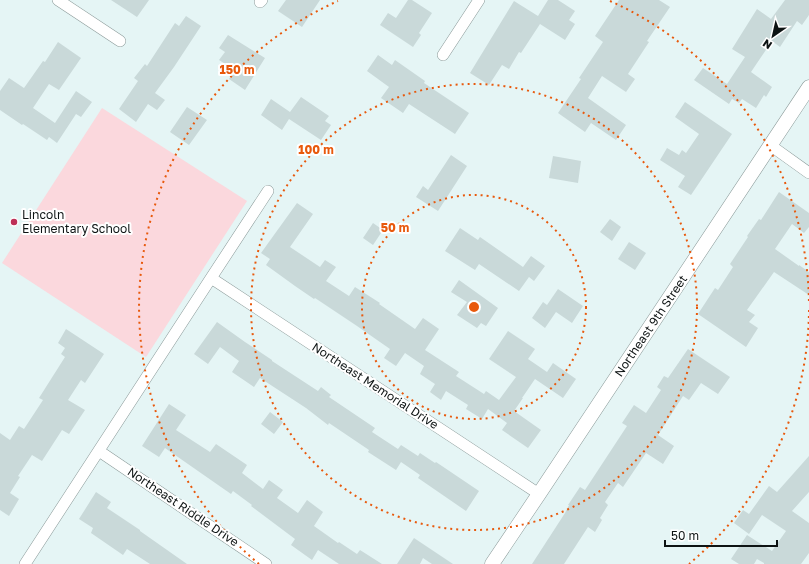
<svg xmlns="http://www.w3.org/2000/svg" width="809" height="564" font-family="'Golos Text',sans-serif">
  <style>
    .green { fill: #fbd8dd }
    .building { fill: #c9d9d9 }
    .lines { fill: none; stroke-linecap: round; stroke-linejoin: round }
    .minor-casing { stroke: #8a9998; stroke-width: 12 }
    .tertiary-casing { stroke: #8a9998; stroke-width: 15 }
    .minor { stroke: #fff; stroke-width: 11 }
    .tertiary { stroke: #fff; stroke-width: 14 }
    .ring { fill: none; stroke: #e8590c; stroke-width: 2; stroke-dasharray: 2 4 }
    .poi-dot { fill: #be2f57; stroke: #fff; stroke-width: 1.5 }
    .labels { text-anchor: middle; stroke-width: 4; stroke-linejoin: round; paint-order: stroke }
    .poi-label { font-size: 12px; fill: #0d1313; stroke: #fff; text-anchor: start }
    .street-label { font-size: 12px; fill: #0d1313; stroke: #fff }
    .centre { fill: #e8590c; stroke: #fff; stroke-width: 2 }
    .ring-label { font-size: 12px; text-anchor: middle; font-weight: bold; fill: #e8590c; stroke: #fff; stroke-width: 4; stroke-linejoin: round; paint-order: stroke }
  </style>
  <rect width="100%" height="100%" fill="#e5f5f5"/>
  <path class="green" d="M102,108L247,201L146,357L2,263Z"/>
  <path class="building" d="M111,0H149L137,17Z
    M286,0H320L302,27L278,11Z
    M408,0H412L432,13L419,33L421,35L413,47L380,25L388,13L396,18Z
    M548,0H558L575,11L569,20L575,24L565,40L540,24L521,53L519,52L509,69L502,65L489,85L470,73L514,1L538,16Z
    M619,0H659L670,7L647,41L649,42L628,74L635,79L626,92L602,76L588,98L626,125L616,140L591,123L585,132L558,113L581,79L579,78L603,42L595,36Z
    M785,0H809V15L802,25L797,21L780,47L772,41L751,72L772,87L766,97L764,95L756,108L742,99L739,103L732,99L729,104L694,80L703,68L727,84L745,57L732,49L757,9L771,19Z
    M186,16L201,26L174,67L155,93L165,100L157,110L148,104L136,122L119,109L138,81L134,78L145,64L147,66L175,23L179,26Z
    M228,35L265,58L245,90L229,79L235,70L219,60L225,52L219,48Z
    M58,42L81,58L59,90L49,84L33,108L55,123L76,91L92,102L81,117L76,114L57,143L49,137L47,140L23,124L22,125L0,110V91L9,78L24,88L43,61L45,62Z
    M378,55L392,65L395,60L425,81L424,83L469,113L455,134L409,104L403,113L381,98L389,87L367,71Z
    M301,97L329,116L325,121L331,125L321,140L289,119L282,130L261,115L271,99L290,112Z
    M685,102L732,134L691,195L678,187L685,176L660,160L667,148L679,155L682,150L686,153L699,134L675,117Z
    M187,107L207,120L189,145L170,132Z
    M451,155L467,166L438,211L416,197L423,186L428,190Z
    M553,156L581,161L578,183L549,178Z
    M779,192L809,213V227L804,233L792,224L775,249L799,266V265L809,272V295L774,272L747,310L755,315L749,322L758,328L746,347L698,314L715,288L718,290L733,267L730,264L748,237L747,236L759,219L761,220Z
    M297,203L313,214L290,247L320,267L325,260L336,267L326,281L349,296L355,287L380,303L379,304L415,329L423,318L439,329L425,350L459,372L456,376L484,394L486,391L499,400L516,377L489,359L508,331L535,349L528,359L547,372L553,363L576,379L563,398L535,379L522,398H523L514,411L541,430L528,448L502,430L507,423L488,409L482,419L466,409L468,405L446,391L441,400L430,392L435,384L420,374L424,366L405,353L396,366L384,358L390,349L357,326L315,298L314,299L295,286L266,265L270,259L261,253Z
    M610,219L621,227L612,241L600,232Z
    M373,223L383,230L373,245L363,238Z
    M460,228L478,240L480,237L523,267L531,256L545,266L534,281L529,277L519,291L479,264L475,270L445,251Z
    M629,242L646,253L635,270L618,259Z
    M459,280L498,308L486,326L481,323L477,328L457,315L467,302L451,292Z
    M558,289L583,306L572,323L556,312L545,328L532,318L543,302L547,305Z
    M217,322L245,342L272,360V361L318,391L321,387L331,395L329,397L375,428L372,432L398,449L401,445L418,456L420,453L435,463L436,462L479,491L466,511L418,478L420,475L401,462L396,470L368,452L369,450L329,423L328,425L306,408L260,378L254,387L232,372L239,361L220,347L208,364L194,354Z
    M66,329L104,354L85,383L81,380L68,400L85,410L69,434L62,430L42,461L32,455L18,476L20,477L10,493L19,499L9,516L0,510V433L10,440L19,426L24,429L43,400L39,398L65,357L61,354L65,348L58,343Z
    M688,349L730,377L718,394L701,383L689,400L683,396L658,435L674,446L663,464L646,453L623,487L618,483L605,502L608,505L600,518L602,520L595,532L588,527L564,564H532L565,513L569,505H568L580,487L585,490L627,426L622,423L634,405L646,413L661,390L657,387L664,376L668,378Z
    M169,404L186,415L176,430L210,452L216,444L247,465L242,473L263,489L269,480L283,490L277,498L298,513L307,500L323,512L314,526L338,543L339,542L357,554L360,550L382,564H339L318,550L312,560L291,545L295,539L251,506L252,505L233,491L231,494L165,448L159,457L142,446Z
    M270,412L283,422L274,434L261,424Z
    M809,456V492L792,511L809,523V553L801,564H764V563L757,559L754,564H739L731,559L747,535L772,551L786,531L762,515L749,534L734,523L743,510L749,514L769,486L777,492Z
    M96,492L111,502L107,508L140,530V531L187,564H150L127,549L123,555L91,533L93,528L79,519Z
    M414,538L453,564H432L423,558L420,564H397Z"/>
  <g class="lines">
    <defs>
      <path id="minor" d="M58,0L120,41
        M260,2L262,0
        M443,55L479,0
        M770,145L809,173
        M211,278L539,494
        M99,451L266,564
        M25,564L211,278L268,191"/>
      <path id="tertiary" d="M492,564L539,494L809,87"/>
    </defs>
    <use href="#minor" class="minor-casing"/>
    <use href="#tertiary" class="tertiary-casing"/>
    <use href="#minor" class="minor"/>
    <use href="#tertiary" class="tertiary"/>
  </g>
  <g class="ring">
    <circle cx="474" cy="307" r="112"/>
    <circle cx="474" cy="307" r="223"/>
    <path d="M809 310A335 335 0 0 1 689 564M259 564A335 335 0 0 1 338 1M610 1A335 335 0 0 1 809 304"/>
  </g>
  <circle class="poi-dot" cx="14" cy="222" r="4"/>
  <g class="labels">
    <g class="poi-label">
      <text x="22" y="219">Lincoln<tspan x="22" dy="14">Elementary School</tspan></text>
    </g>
    <g class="street-label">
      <text transform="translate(651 326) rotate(-56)" y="4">Northeast 9th Street</text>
      <text transform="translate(375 386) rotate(33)" y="4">Northeast Memorial Drive</text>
      <text transform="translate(183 507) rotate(34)" y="4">Northeast Riddle Drive</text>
    </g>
  </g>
  <circle cx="474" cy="307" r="6" class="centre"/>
  <g class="ring-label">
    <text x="237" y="74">150 m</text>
    <text x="316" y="154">100 m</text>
    <text x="395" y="232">50 m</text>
  </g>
  <g transform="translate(773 36) rotate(214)" stroke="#ffffff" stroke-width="3" paint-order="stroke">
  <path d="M0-3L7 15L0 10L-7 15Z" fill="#0d1313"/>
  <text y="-6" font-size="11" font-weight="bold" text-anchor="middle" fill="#0d1313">N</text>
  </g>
  <path d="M665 540v6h112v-6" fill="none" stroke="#0d1313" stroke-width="2"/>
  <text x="671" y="540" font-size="12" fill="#0d1313" stroke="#ffffff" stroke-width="3" paint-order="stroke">50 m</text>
</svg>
